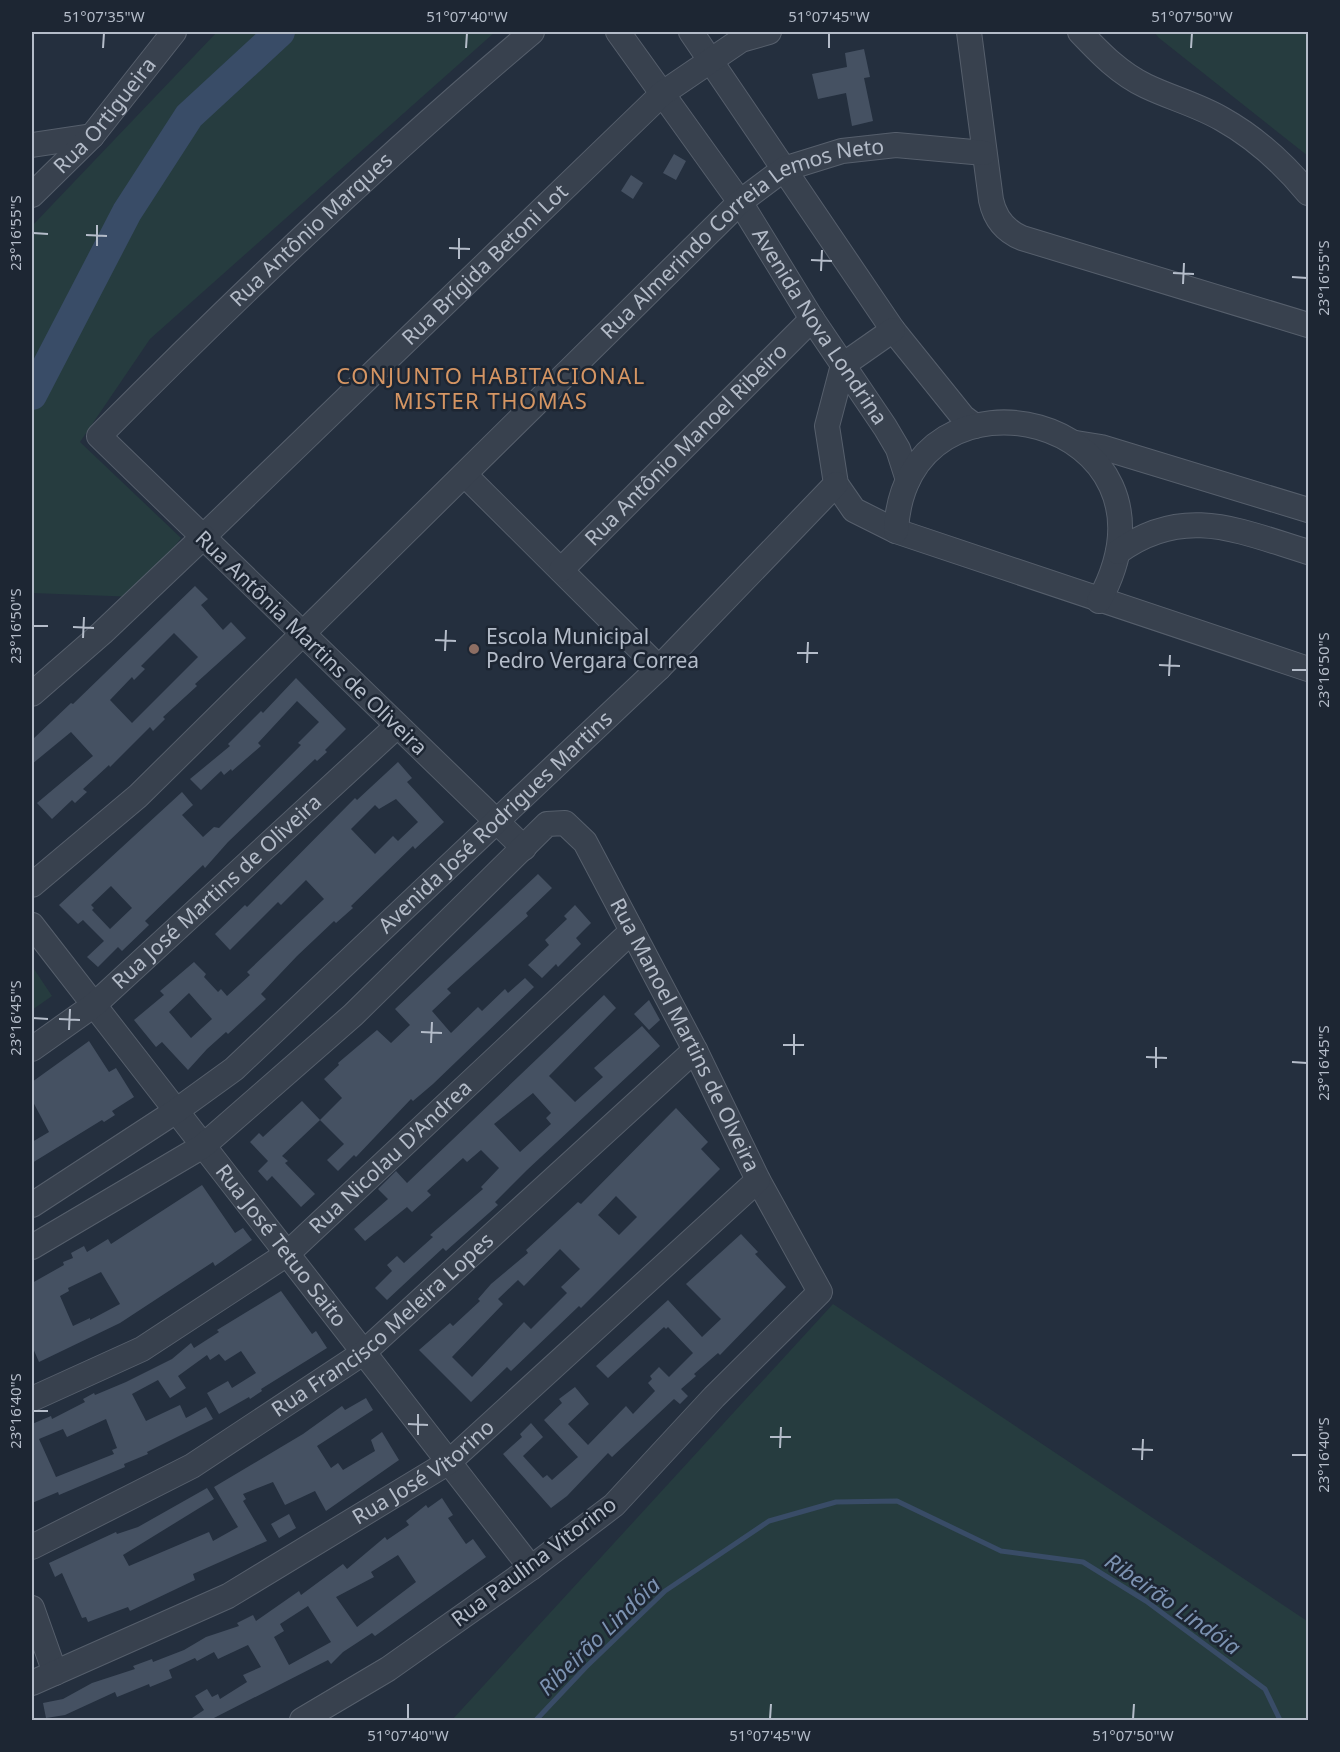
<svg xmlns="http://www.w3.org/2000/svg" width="1340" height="1752" font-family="'Noto Sans',sans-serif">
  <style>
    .green { fill: #263c3f }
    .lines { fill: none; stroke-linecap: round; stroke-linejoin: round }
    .stream { stroke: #394c67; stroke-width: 5 }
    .river { stroke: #394c67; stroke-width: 30 }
    .building { fill: #455162; fill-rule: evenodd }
    .minor-casing { stroke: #565f6c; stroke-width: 26 }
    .minor { stroke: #38414e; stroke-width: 24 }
    .ticks { fill: none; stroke: #b4bcc9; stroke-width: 2 }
    .education-dot { fill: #8d6e63; stroke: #1d2633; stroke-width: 2 }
    .labels { text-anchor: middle; stroke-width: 5; stroke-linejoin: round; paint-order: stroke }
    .street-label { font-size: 21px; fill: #b4bcc9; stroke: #1d2633 }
    .poi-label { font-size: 21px; fill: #b4bcc9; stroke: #1d2633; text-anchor: start }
    .neighbourhood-label { font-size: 22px; letter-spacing: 1.5px; fill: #d59563; stroke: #1d2633 }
    .water-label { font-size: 22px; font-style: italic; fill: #7c92b1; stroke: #1d2633 }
    .neatline { fill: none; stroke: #b4bcc9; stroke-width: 2 }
    .ticks-label { font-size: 15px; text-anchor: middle; fill: #b4bcc9 }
  </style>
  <rect width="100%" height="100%" fill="#242f3e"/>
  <path class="green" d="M217,32H495L150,339L80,442L181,538L137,597L32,593V226Z
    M1154,32H1308V156L1159,38Z
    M32,966L52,996L32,1010Z
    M833,1304L1307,1621L1308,1720H452Z"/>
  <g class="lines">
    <path class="stream" d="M536,1720L586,1667L665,1591L769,1521L836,1502L897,1501L1001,1551L1083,1562L1146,1601L1265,1689L1280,1720"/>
    <path class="river" d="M32,395L127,212L189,116L280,32"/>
  </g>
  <path class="building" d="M864,49L870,77L864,78L873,121L852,126L846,93L818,99L812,74L847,67L845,53Z
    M674,154L686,161L676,180L663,173Z
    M631,175L643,183L633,199L621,191Z
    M195,586L208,599L201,605L223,630L231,622L246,638L195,684L197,686L163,717L165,719L153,731L150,727L110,767L109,765L83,789L87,792L75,803L72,800L52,819L37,803L93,756L71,732L32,764V740L71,703L73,704ZM174,633L198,657L132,723L110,700L132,677L134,680L145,669L141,666Z
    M296,678L346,729L325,750L327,752L317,761L315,759L228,842L205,868L203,865L145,921L149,925L122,951L118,947L98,967L87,957L104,941L83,920L78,924L59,905L182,792L193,805L182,815L203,837L214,827L219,828L301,745L298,743L319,722L297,701L258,743L261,746L232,771L231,769L224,775L221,771L201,790L190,779L230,746L228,744L261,711L263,713ZM111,886L132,908L110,929L92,910L94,908L91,905Z
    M398,762L412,778L407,782L444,822L415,849L413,846L351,906L353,908L336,923L334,921L297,956L261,994L266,999L228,1034L226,1032L207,1049L188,1070L162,1042L156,1047L134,1020L164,995L160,991L194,962L206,974L204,977L218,992L221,989L227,996L250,975L247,972L324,899L306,880L281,905L278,902L230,950L215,934L245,905L247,907L355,798L357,800ZM396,799L418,822L398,841L393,836L375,854L351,829L375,805L379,809ZM189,993L212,1019L191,1038L169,1012Z
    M538,874L552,888L526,913L528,916L447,989L451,993L432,1011L451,1033L478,1007L482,1011L505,989L508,993L525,978L534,987L433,1084L413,1101L411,1099L356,1157L354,1155L338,1171L327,1160L344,1144L320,1120L282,1156L288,1161L285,1163L315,1194L301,1207L272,1176L267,1181L258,1171L268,1161L250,1142L259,1133L263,1137L302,1101L320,1120L342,1098L324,1079L339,1065L338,1063L377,1030L391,1043L410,1025L395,1009Z
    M575,905L591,923L576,938L581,944L558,967L556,964L542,978L528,965L549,945L545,940L567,919L564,916Z
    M604,995L616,1008L549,1076L575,1102L603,1077L594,1068L642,1026L660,1046L527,1170L495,1202L498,1205L446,1251L443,1248L387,1300L375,1288L392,1271L387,1265L397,1256L404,1263L433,1237L430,1235L483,1189L481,1187L499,1168L481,1150L467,1162L463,1158L427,1191L431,1195L412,1212L407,1207L365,1241L354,1229L388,1199L378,1189L396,1171L407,1183ZM533,1093L551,1113L546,1118L551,1124L520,1152L494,1124Z
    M649,1000L660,1020L649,1030L634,1014Z
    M89,1041L109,1072L116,1068L134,1097L112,1111L115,1115L104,1122L102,1120L32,1163V1142L49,1132L32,1100V1082Z
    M676,1108L708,1142L701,1149L720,1169L581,1308L579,1306L511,1371L507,1367L471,1402L419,1350L450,1323L453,1326L480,1301L478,1299L491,1284L528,1253L526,1250L578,1202L581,1204ZM616,1196L637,1217L619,1235L598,1215ZM560,1249L580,1269L561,1287L567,1293L531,1329L524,1322L472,1377L452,1357L503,1304L498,1299L518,1280L524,1286Z
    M202,1185L235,1233L243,1228L252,1240L215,1266L213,1262L120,1323L39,1362L32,1346V1283L64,1265L63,1262L73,1258L71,1253L84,1246L87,1252L108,1239L111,1244ZM101,1272L120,1304L90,1320V1318L73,1326L60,1296L69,1291L68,1288Z
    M741,1234L758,1252L755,1254L786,1287L720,1355L718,1353L694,1374L696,1376L681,1389L688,1396L680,1404L674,1399L612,1457L608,1453L567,1496L551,1508L503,1454L522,1437L520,1434L531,1423L543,1437L523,1456L543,1478L547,1475L552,1480L578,1457L544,1420L562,1403L559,1399L575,1387L589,1404L568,1424L588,1445L626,1406L633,1414L655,1391L648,1383L652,1379L650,1376L659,1367L669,1377L693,1353L668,1327L666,1329L664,1327L608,1378L596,1366L668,1300L702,1337L721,1319L686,1284Z
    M281,1291L312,1334L316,1331L327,1348L261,1389L262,1391L250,1399L249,1397L219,1414L207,1393L228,1381L232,1388L256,1373L241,1351L225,1361L219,1354L210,1360L207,1355L178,1376L186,1388L170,1398L158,1380L132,1394L146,1421L180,1405L186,1418L206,1407L213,1419L147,1452L148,1454L124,1464L125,1467L59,1495L58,1492L32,1503V1421V1424L51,1416L52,1419L85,1402L83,1399L94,1393L95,1395L126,1382L172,1359L191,1343L194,1348L219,1332L217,1330ZM106,1419L117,1448L112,1450L114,1454L56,1477L39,1439L63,1429L67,1437Z
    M366,1398L373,1410L317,1446L331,1468L338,1463L343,1470L375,1451L371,1440L382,1432L399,1460L326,1511L315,1491L285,1505L273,1482L243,1494L246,1499L243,1501L267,1541L193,1574L195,1580L130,1611L128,1607L88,1622L86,1617L82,1618L62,1573L55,1577L49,1563L116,1532L117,1534L138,1527L207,1488L214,1499L123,1555L129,1566L209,1532L213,1541L238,1527L214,1487L303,1434L342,1406L345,1410Z
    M442,1498L453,1515L448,1518L466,1544L473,1539L486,1557L375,1636L372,1633L343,1652L331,1664L328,1660L210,1720H194L192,1718L204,1710L195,1696L207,1689L212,1697L218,1694L220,1699L247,1682L243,1675L261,1667L248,1645L218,1659L214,1652L197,1661L195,1658L169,1670L172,1678L150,1687L149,1684L117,1697L115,1692L65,1715L46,1718L43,1703L63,1699L92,1683L135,1669L133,1666L152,1659L153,1662L184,1650L206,1637L239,1626L237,1623L253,1615L256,1621L299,1591L301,1595L343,1564L347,1569L385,1537L387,1540L409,1525L406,1521L426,1505L428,1508ZM398,1555L416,1582L357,1627L336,1597L374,1577L371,1572ZM308,1606L331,1642L289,1665L274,1637L284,1631L280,1624Z
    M289,1514L296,1528L279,1538L271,1524Z"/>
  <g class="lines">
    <defs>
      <g id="minor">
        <path id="s1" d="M618,32L740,202L812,319L885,427L898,449L908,480"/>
        <path d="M691,32L893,330L963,417L975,426"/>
        <path d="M969,32L991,200C995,219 1005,231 1022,238L1308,325"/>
        <path d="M1080,32C1100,53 1119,73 1146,86C1171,98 1198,105 1222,119C1256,138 1284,164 1308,193"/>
        <path d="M32,145L92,136"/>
        <path id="s2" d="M32,195L92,136L174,32"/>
        <path d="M893,330L843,365L827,426L836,484L854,510L896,531L1308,669"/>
        <path d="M1076,443L1101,447L1308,510"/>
        <path d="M465,475L659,668"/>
        <path d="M896,531C905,346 1200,416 1099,601"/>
        <path d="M1118,552C1184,504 1239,531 1308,552"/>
        <path id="s3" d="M561,570L812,319"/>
        <path id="s4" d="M32,694L102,633L202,538L663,93L741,40L769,32"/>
        <path id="s5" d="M524,848L99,436C238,296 381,159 532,32"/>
        <path id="s6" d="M32,885L138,796L740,202L784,169L842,151L896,145L984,153"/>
        <path id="s7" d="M32,925L531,1568"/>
        <path id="s8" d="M32,1049L94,1005L397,726"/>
        <path id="s9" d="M32,1205L176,1111L234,1069L659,668L836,484"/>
        <path id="s10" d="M32,1247L203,1146L353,1015L547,824L565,823L585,842L695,1050L758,1180L820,1292L714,1397L614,1505L531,1568L388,1669L302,1720"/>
        <path id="s11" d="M32,1399L142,1349L287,1254L632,931"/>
        <path id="s12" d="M32,1547L192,1466L363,1353L695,1050"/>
        <path d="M32,1608L55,1673"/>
        <path id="s13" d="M32,1683L228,1596L449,1462L758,1180"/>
      </g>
    </defs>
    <use href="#minor" class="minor-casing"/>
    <use href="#minor" class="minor"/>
  </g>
  <path class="ticks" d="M103,48L104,33M466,48L467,33M829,48V33M1191,48L1192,33M33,233L48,234M86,235L107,236M97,246V225M449,248L470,249M459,259V238M811,260L832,261M821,271L822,250M1173,273L1194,274M1292,277L1307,278M1183,284L1184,263M33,626H48M73,627L94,628M83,638L84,617M435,640L456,641M445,651L446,630M797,653H818M807,663L808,642M1159,665L1180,666M1292,670H1307M1169,676L1170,655M33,1018L48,1019M59,1019L80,1020M69,1030L70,1009M421,1032L442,1033M431,1043L432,1022M783,1045H804M794,1055V1034M1146,1057L1167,1058M1292,1062L1307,1063M1156,1068V1047M33,1411H48M408,1424L428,1425M418,1435V1414M770,1437H791M780,1448L781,1427M1132,1449L1153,1450M1292,1455H1307M1142,1460L1143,1439M408,1719V1704M770,1719L771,1704M1133,1719L1134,1704"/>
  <circle class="education-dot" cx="474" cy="649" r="6"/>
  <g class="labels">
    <g class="street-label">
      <text dy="7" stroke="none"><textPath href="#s2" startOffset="108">Rua Ortigueira</textPath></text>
      <text dy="7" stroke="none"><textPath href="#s5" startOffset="888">Rua Antônio Marques</textPath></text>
      <text dy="7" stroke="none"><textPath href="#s6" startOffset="968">Rua Almerindo Correia Lemos Neto</textPath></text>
      <text dy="7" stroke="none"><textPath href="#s4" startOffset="624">Rua Brígida Betoni Lot</textPath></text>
      <text dy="7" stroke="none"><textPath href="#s1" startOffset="357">Avenida Nova Londrina</textPath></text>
      <text dy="7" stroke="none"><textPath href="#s3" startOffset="177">Rua Antônio Manoel Ribeiro</textPath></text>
      <text transform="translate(311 643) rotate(44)" y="7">Rua Antônia Martins de Oliveira</text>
      <text dy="7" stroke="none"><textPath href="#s9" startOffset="603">Avenida José Rodrigues Martins</textPath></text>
      <text dy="7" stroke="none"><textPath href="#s8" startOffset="243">Rua José Martins de Oliveira</textPath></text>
      <text dy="7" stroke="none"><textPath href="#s10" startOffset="933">Rua Manoel Martins de Olveira</textPath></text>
      <text dy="7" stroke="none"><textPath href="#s11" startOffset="436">Rua Nicolau D'Andrea</textPath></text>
      <text dy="7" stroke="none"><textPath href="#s7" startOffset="406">Rua José Tetuo Saito</textPath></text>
      <text dy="7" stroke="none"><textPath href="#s12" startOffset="417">Rua Francisco Meleira Lopes</textPath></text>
      <text dy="7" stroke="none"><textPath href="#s13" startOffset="446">Rua José Vitorino</textPath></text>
      <text transform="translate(534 1562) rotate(-37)" y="7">Rua Paulina Vitorino</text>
    </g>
    <g class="poi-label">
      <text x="486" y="644">Escola Municipal<tspan x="486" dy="24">Pedro Vergara Correa</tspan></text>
    </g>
    <g class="neighbourhood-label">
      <text x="491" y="384">CONJUNTO HABITACIONAL<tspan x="491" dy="25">MISTER THOMAS</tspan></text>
    </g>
    <g class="water-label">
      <text transform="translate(1173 1604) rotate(35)" y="8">Ribeirão Lindóia</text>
      <text transform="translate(599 1636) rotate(-44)" y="8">Ribeirão Lindóia</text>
    </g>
  </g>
  <rect width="1340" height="1752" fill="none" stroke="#1d2633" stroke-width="66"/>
  <rect x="33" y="33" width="1274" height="1686" class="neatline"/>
  <g class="ticks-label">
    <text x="104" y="22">51°07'35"W</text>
    <text x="467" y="22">51°07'40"W</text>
    <text x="829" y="22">51°07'45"W</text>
    <text x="1192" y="22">51°07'50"W</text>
    <text transform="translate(16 233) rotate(-90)" y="5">23°16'55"S</text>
    <text transform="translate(1324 278) rotate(-90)" y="5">23°16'55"S</text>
    <text transform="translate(16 626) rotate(-90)" y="5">23°16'50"S</text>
    <text transform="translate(1324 670) rotate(-90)" y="5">23°16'50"S</text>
    <text transform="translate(16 1018) rotate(-90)" y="5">23°16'45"S</text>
    <text transform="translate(1324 1063) rotate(-90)" y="5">23°16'45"S</text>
    <text transform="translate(16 1411) rotate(-90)" y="5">23°16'40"S</text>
    <text transform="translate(1324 1455) rotate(-90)" y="5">23°16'40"S</text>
    <text x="408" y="1741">51°07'40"W</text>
    <text x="770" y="1741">51°07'45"W</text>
    <text x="1133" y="1741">51°07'50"W</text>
  </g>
</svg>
